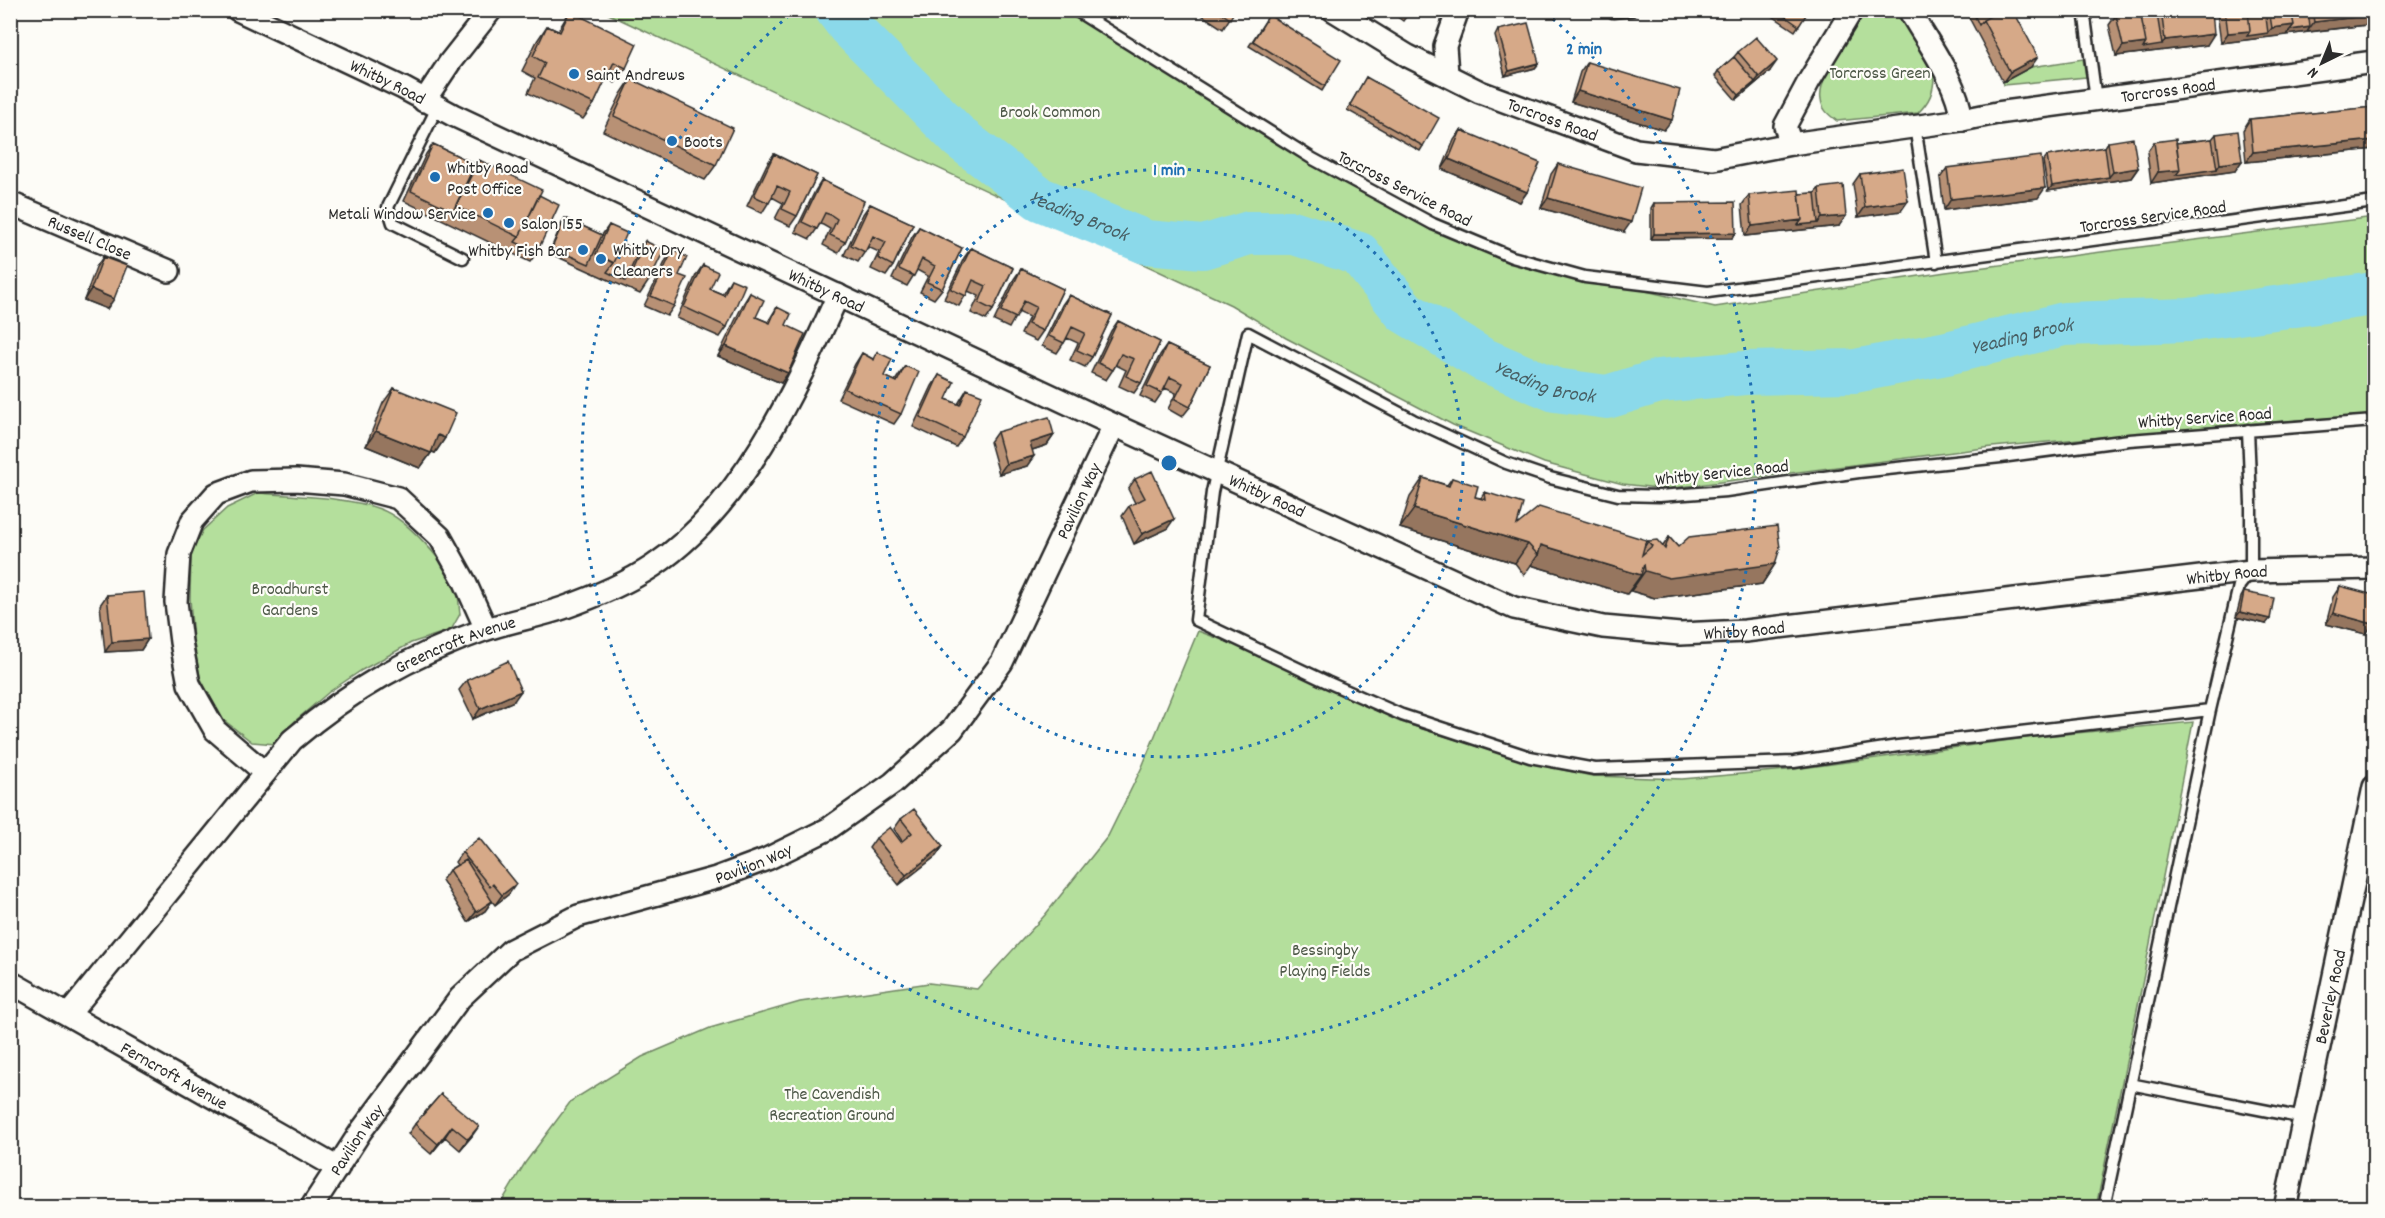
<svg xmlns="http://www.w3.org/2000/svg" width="2385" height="1218" font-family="Dekko,sans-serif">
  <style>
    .green { fill: #b4df9c; stroke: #708564; stroke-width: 1.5 }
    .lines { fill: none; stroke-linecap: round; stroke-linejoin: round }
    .river { stroke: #8bd9ea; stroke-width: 44 }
    .lane-casing { stroke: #2b2b2b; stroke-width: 15 }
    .street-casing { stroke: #2b2b2b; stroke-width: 26 }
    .lane { stroke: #fdfcf7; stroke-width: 10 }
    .street { stroke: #fdfcf7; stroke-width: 21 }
    .wall { fill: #b89175; stroke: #2b2b2b; stroke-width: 1.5 }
    .shaded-wall { fill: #96765f; stroke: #2b2b2b; stroke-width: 1.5 }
    .building { fill: #d6a988; stroke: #2b2b2b; stroke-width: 1.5 }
    .ring { fill: none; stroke: #1f6fb2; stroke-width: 3; stroke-dasharray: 3 6 }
    .poi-dot { fill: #1f6fb2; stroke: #fdfcf7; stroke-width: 2 }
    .labels { text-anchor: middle; stroke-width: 4.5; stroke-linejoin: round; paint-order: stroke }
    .park-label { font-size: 18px; fill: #4d5847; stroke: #fdfcf7 }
    .poi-label { font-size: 18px; fill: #2b2b2b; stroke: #fdfcf7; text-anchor: start }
    .street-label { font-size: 18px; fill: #2b2b2b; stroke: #fdfcf7 }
    .water-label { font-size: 20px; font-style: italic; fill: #485f64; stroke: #fdfcf7 }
    .centre { fill: #1f6fb2; stroke: #fdfcf7; stroke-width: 3 }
    .ring-label { font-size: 18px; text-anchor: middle; font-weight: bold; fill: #1f6fb2; stroke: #fdfcf7; stroke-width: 4.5; stroke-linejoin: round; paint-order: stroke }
  </style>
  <rect width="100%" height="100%" fill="#fdfcf7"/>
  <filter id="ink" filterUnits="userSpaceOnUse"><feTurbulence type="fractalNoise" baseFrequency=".0167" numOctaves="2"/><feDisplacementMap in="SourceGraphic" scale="12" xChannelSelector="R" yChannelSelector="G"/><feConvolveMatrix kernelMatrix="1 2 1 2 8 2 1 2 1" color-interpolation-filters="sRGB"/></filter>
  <g filter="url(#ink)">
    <path class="green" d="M602,11H1075L1279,137L1439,227L1585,277L1715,307L1946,272L2374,217V415L2242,424L1992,447L1666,489L1623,484L1544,463L1453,425L1286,338L1231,305Z
      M1866,11H1897L1934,76C1934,92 1929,102 1918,113L1837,121C1829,115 1822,110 1821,99C1817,79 1847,37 1857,18Z
      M2083,59L2086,77L2004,85L2003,82L2031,67Z
      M258,493C292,496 350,497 380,509C407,519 448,564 457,591C459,598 459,607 460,614L451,630L411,643L362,670L329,692L295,721L275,744L252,742L221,718L200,677L193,642L190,598L191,553L203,530L227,508Z
      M1198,631L1255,652L1398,721L1526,762L1592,776L1682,779L1787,770L2033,737L2193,722L2139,1000L2096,1207L498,1208L525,1163L571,1101L642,1057L710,1028L800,1002L929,983L977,989L1045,915L1108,836L1142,767Z"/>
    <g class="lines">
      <path class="river" id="s1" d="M837,10L849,26L960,138L1040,199L1146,242L1203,247L1249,233H1295L1359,254L1405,312L1482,359L1555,390L1607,397L1659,381L1745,373L1855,371L1947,353L2064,324L2189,320L2374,294"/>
      <defs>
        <path id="lane" d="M1075,10L1313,159L1433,224L1512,257L1585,277L1708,292L2374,202
          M1610,10L1613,12L1631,10
          M2084,10L2096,100
          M437,108L388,207L393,223L463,258
          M1915,126L1936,262
          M2210,710L2239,586L2251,571V503L2248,430
          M2130,1084L2304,1118
          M2104,1208L2210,710L1898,746L1794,762L1595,769L1530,757L1402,715L1327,682L1196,620L1212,492L1248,333L1413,420L1506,463L1550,478L1618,495L1659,496L1726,491L1859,472L2001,457L2129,440L2374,421"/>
        <g id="street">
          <path id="s2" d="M238,10L403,88L453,115L1114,425L1514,608L1603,627L1680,634L1745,631L2251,571L2374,568"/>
          <path id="s3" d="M1333,10L1408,56L1480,92L1636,150L1714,159L1791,144L1962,120L1997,113L2374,62"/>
          <path d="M1909,10C1929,45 1957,81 1962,120"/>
          <path d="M1447,74L1445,46L1458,10"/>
          <path d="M424,101L450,62L491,10"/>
          <path d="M1791,144L1785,126L1809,81L1852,10"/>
          <path id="s4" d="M10,203L169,271"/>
          <path d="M265,773L215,730L189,684L181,642L176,602L179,554L192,521L216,494L251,481L296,480L344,484L398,498L440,537L464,580L486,629"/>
          <path id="s5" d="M10,982L338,1168"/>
          <path id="s6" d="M69,1014L292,740C352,689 410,656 484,630C510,621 537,617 563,608C594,597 626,584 653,566C743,506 795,390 838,295"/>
          <path id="s7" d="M311,1208L361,1131L460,998L511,950L578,916L716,878L767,859L828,829L893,783L952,730L1002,662L1114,425"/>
          <path id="s8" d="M2285,1208L2374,787"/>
        </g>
      </defs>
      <use href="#lane" class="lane-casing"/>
      <use href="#street" class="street-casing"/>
      <use href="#lane" class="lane"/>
      <use href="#street" class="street"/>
    </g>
    <path class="wall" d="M1194,10H1235L1223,29Z
      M1388,10H1411L1403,21Z
      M1774,10H1809L1795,31L1771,15Z
      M1965,10H2013L2031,67L2003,82Z
      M2159,10H2212L2207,45L2116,56L2109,25L2116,15L2141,16L2157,14Z
      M2219,10H2372L2366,25L2221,43L2217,13Z
      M570,11L626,68L615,83L606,78L594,104L583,119L528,93L535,78L522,71L537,41L547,26L558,31Z
      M1269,15L1325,86L1322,91L1249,46Z
      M1498,30L1539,63L1535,68L1505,76L1495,36Z
      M1738,52L1770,71L1736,100L1715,76L1718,71L1734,57Z
      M1587,62L1664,130L1571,102L1580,72Z
      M1366,77L1423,146L1420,151L1347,110Z
      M631,79L716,165L705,180L603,131L621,94Z
      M2374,107V149L2246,162L2243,130L2250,119Z
      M1461,130L1527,192L1520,202L1442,169L1454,140Z
      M2216,134L2235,171L2151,183L2147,152L2154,142L2176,143L2212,139Z
      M2108,142L2138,168L2131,178L2048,191L2043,161L2047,156L2105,147Z
      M433,144L475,164L479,160L539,195L537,252L530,262L404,201L426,154Z
      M774,154L817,175L797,216L790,226L775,219L783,203L772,197L762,213L747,206L767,164Z
      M1558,164L1624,232L1541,208L1551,174Z
      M1947,168L2038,198L1944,210L1940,178Z
      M1860,174L1901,211L1858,217L1853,184Z
      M822,180L864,201L845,242L838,253L823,245L830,229L823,225L820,224L810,239L795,232L815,191Z
      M1819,188L1839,226L1745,236L1742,205L1749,195L1799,194L1815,193Z
      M1654,203L1736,233L1732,238L1651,239V208Z
      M870,204L913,224L893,266L886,276L871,269L879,252L868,247L858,262L844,255L863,214Z
      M565,218L602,235L609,225L622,244L639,251L645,241L650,279L640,294L549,253L562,223Z
      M919,227L962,248L942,289L934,299L920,292L928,276L917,270L907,286L892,279L912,237Z
      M971,248L1013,268L993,310L986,320L971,313L979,296L968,291L959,306L944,299L964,258Z
      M673,250L679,275L674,306L667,316L644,306L666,260Z
      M103,257L107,309L84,300L96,267Z
      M703,265L710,289L722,294L731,279L727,327L720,337L677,318L696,275Z
      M1021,269L1063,289L1043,331L1036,341L1021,334L1029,317L1018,312L1009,328L994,321L1014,279Z
      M750,293L756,317L768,322L777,307L786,325L781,383L718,356L743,304Z
      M1069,295L1112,315L1092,357L1085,367L1070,360L1078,343L1067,338L1057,353L1042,346L1062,305Z
      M1118,321L1160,342L1141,383L1134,393L1119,386L1126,370L1116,365L1106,380L1091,373L1111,331Z
      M1167,345L1210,365L1190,407L1182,417L1168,409L1176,393L1165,388L1155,403L1140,396L1160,355Z
      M877,352L884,376L895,381L905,366L901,414L894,424L838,399L855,364L862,353L873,359Z
      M939,375L946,399L958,404L967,389L963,437L956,447L913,427L932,386Z
      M394,388L445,438L435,453L432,452L420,468L366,446L383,403Z
      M997,432L1054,435L1047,445L1032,450L1027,466L999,474L990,442Z
      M1423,478L1447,485L1452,478L1475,497L1481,498L1485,492L1517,525L1645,546L1648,541L1663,546L1669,537L1678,547L1775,564L1762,584L1655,598L1631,591V589L1627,594L1531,565L1524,575L1515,563L1400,528L1410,497Z
      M1135,479L1167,529L1134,544L1122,516L1129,506L1135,503L1128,489Z
      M2340,586L2366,634L2326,624L2333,597Z
      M2244,592L2266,624L2236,617L2241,597Z
      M107,595L148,639L141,650L105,652L100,605Z
      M467,680L514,701L473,719L459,690Z
      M901,819L943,846L936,856L899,885L869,848L876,838L901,842L902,841L894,829Z
      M462,852L509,894L495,905L492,901L485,911L468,922L442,880L449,870L457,865L455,862Z
      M441,1094L472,1136L460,1150L445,1137L431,1154L408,1134L415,1124Z"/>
    <path class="shaded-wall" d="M2373,15L2366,25L2307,32L2314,22Z
      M2294,25L2287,35L2221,43L2228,33L2250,31L2268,33L2272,28Z
      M2310,27L2307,32L2287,35L2290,30Z
      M2214,34L2207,45L2116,56L2123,46L2146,43L2162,45L2165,40Z
      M2038,57L2031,67L2003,82L2010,72Z
      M1777,61L1770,71L1736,100L1739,95L1755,82L1759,77Z
      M1539,63L1535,68L1505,76L1509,71Z
      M1578,91L1672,120L1664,130L1571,102Z
      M2374,140V149L2246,162L2253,152Z
      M1449,159L1527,192L1520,202L1442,169Z
      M2242,161L2235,171L2151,183L2158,172L2180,170L2217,169L2220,164Z
      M2138,168L2131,178L2048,191L2052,186L2109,177L2113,172Z
      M2045,188L2038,198L1944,210L1951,199Z
      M1548,198L1631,222L1624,232L1541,208Z
      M1908,201L1901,211L1858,217L1865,207Z
      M1846,216L1839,226L1745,236L1752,226L1802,220L1818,223L1822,218Z
      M1736,233L1732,238L1651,239L1654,234Z
      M91,289L114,299L107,309L84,300Z
      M726,346L788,373L781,383L718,356Z
      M376,431L431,453L420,468L366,446Z
      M438,435L445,438L435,453L428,450Z
      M1054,435L1047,445L1023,453L1030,443Z
      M1034,456L1027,466L999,474L1006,464Z
      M1414,509L1528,544L1515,563L1400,528Z
      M1174,519L1167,529L1134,544L1142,534Z
      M1541,545L1641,575L1627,594L1531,565L1538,555Z
      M1775,564L1762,584L1655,598L1631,591L1645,571Z
      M2240,612L2270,619L2266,624L2236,617Z
      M2333,613L2373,624L2366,634L2326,624Z
      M148,639L141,650L105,652L112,642Z
      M521,691L514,701L473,719L480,709Z
      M943,846L936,856L899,885L906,875Z
      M516,884L509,894L495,905L502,895Z
      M492,901L485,911L468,922L476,912Z
      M452,1126L445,1137L431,1154L438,1144Z
      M479,1126L472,1136L460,1150L468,1139Z"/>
    <path class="building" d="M1217,10H1235L1230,19Z
      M1776,10H1809L1799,26Z
      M1972,10H2001L1983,20L1979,25Z
      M2001,10H2013L2038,57L2010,72L1983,20Z
      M2161,10H2212L2214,34L2165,40Z
      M2225,10H2248L2250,31L2228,33Z
      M2248,10H2265L2268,33L2247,36L2250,31Z
      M2269,10H2291L2294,25L2272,28Z
      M2291,10H2308L2310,27L2290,30L2294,25Z
      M2312,10H2372L2373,15L2314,22Z
      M570,11L637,44L626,68L614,62L594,104L538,78L545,63L533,56L547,26L560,32Z
      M2140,11L2146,43L2123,46L2116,15Z
      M2157,14L2162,45L2143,48L2146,43L2141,16Z
      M1269,15L1341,60L1325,86L1253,41Z
      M1528,23L1539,63L1509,71L1498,30Z
      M1756,37L1777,61L1759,77L1738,52Z
      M1734,57L1755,82L1739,95L1718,71Z
      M1587,62L1680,90L1672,120L1578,91Z
      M1366,77L1439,118L1423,146L1350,105Z
      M631,79L733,128L716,165L614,116Z
      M2374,107V140L2253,152L2250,119Z
      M1461,130L1540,163L1527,192L1449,159Z
      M2238,131L2242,161L2220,164L2216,134Z
      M2133,138L2138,168L2113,172L2108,142Z
      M2176,139L2180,170L2158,172L2154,142Z
      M2212,139L2217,169L2176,175L2180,170L2176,143Z
      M433,144L475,164L453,211L411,191Z
      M2105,147L2109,177L2052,186L2047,156Z
      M774,154L817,175L797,216L782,209L790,192L777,186L769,203L754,196Z
      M2041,156L2045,188L1951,199L1947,168Z
      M479,160L542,190L519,237L456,206Z
      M1558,164L1641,188L1631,222L1548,198Z
      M1903,168L1908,201L1865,207L1860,174Z
      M822,180L864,201L845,242L830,235L837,219L831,215L825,213L817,229L802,222Z
      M1843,185L1846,216L1822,218L1819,188Z
      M1799,190L1802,220L1752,226L1749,195Z
      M1815,193L1818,223L1798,225L1802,220L1799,194Z
      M539,195L559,205L537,252L515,242L519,237Z
      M1735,202L1736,233L1654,234V203Z
      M870,204L913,224L893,266L878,258L886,242L873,236L865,252L851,245Z
      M565,218L602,235L589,264L552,248Z
      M609,225L627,233L614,263L596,254Z
      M919,227L962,248L942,289L927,282L935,266L922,259L914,276L899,269Z
      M645,241L664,250L650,279L632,271Z
      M622,244L639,251L625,281L607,272L614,263Z
      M971,248L1013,268L993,310L979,303L986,286L973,280L966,296L951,289Z
      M673,250L687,257L679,275L687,278L674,306L651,296Z
      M103,257L127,266L114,299L91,289Z
      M703,265L718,272L710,289L724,295L731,279L745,285L727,327L684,307Z
      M1021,269L1063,289L1043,331L1028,324L1036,307L1024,301L1016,318L1001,311Z
      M750,293L764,300L756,317L770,323L777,307L791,314L786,325L805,334L788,373L726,346Z
      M1069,295L1112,315L1092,357L1077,350L1085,333L1072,327L1064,343L1049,336Z
      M1118,321L1160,342L1141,383L1126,376L1134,359L1121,354L1113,370L1098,363Z
      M1167,345L1210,365L1190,407L1175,399L1183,383L1170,377L1162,393L1147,386Z
      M877,352L892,359L884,376L897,382L905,366L919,372L901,414L845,389L862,353L874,360Z
      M939,375L954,382L946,399L960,405L967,389L982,395L963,437L920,417Z
      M394,388L456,413L445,438L438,435L431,453L376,431Z
      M1049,417L1054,435L1030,443L1034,456L1006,464L997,432Z
      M1152,471L1174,519L1142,534L1129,506L1145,498L1135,479Z
      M1423,478L1449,486L1452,478L1478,486L1475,497L1486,500L1485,492L1523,504L1517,525L1539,507L1646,540L1642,555L1652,546L1648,541L1657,540L1665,549L1669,537L1678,547L1689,537L1777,526L1780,548L1775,564L1669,578L1645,571L1644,564L1641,575L1541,545L1538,555L1528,544L1414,509Z
      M2340,586L2374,595V618L2373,624L2333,613Z
      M144,592L148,639L112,642L107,595Z
      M2244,592L2274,598L2270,619L2240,612Z
      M508,661L521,691L480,709L467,680Z
      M914,809L943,846L906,875L876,838L890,827L901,842L912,833L901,819Z
      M479,838L516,884L502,895L493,884L490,887L462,852Z
      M466,860L492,901L476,912L449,870Z
      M441,1094L479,1126L468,1139L452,1126L438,1144L415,1124Z"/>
  </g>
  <g class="ring">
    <circle cx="1169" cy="463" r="294"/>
    <path d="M1546 13A587 587 0 1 1 792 13"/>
  </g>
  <g class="poi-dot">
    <circle cx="574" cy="74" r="6"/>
    <circle cx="672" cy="141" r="6"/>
    <circle cx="435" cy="177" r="6"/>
    <circle cx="488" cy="213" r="6"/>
    <circle cx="509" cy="223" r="6"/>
    <circle cx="583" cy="250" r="6"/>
    <circle cx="601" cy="259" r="6"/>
  </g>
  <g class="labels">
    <g class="park-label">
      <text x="1880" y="78">Torcross Green</text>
      <text x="1050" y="117">Brook Common</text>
      <text x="290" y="594">Broadhurst<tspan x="290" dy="21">Gardens</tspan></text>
      <text x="1325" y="955">Bessingby<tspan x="1325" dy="21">Playing Fields</tspan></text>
      <text x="832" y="1099">The Cavendish<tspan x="832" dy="21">Recreation Ground</tspan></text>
    </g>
    <g class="poi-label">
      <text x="586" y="80">Saint Andrews</text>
      <text x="684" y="147">Boots</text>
      <text x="447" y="173">Whitby Road<tspan x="447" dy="21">Post Office</tspan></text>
      <text x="476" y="219" text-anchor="end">Metali Window Service</text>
      <text x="521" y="229">Salon 155</text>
      <text x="613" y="255">Whitby Dry<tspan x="613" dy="21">Cleaners</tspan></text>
      <text x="571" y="256" text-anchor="end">Whitby Fish Bar</text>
    </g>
    <g class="street-label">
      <text dy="6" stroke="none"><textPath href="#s2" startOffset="166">Whitby Road</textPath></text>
      <text dy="6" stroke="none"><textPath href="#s3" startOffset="873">Torcross Road</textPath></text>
      <text dy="6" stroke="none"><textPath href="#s3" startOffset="246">Torcross Road</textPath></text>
      <text transform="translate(1405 188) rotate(27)" y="6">Torcross Service Road</text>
      <text transform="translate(2153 216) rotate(-8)" y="6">Torcross Service Road</text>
      <text dy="6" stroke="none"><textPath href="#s4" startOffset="87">Russell Close</textPath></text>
      <text dy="6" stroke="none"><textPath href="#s2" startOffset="652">Whitby Road</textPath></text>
      <text transform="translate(2205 417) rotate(-4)" y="6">Whitby Service Road</text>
      <text transform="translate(1722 472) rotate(-6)" y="6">Whitby Service Road</text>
      <text dy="6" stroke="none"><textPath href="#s2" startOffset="1138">Whitby Road</textPath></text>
      <text dy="6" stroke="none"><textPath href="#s7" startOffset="1090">Pavilion Way</textPath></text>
      <text dy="6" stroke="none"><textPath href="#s2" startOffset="2128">Whitby Road</textPath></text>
      <text dy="6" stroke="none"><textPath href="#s2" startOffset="1642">Whitby Road</textPath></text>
      <text dy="6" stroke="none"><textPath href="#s6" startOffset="544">Greencroft Avenue</textPath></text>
      <text dy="6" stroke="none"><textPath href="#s7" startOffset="586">Pavilion Way</textPath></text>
      <text dy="6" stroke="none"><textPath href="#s8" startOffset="216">Beverley Road</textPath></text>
      <text dy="6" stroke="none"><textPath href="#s5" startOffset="189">Ferncroft Avenue</textPath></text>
      <text dy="6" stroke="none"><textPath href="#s7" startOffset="82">Pavilion Way</textPath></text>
    </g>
    <g class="water-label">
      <text dy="7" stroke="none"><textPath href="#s1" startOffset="321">Yeading Brook</textPath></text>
      <text dy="7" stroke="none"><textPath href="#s1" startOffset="1329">Yeading Brook</textPath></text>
      <text dy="7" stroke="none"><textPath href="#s1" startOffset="843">Yeading Brook</textPath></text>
    </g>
  </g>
  <circle cx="1169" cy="463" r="9" class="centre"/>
  <g class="ring-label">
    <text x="1584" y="54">2 min</text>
    <text x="1169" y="175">1 min</text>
  </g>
  <rect width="2385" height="1218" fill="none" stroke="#fdfcf7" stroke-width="36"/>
  <rect x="18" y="18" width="2349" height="1182" fill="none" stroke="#2b2b2b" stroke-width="2" filter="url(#ink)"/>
  <g transform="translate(2322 63) rotate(223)" stroke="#fdfcf7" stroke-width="4.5" paint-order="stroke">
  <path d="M0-4.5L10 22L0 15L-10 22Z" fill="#2b2b2b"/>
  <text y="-9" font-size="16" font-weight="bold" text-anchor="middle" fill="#2b2b2b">N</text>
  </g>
</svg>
